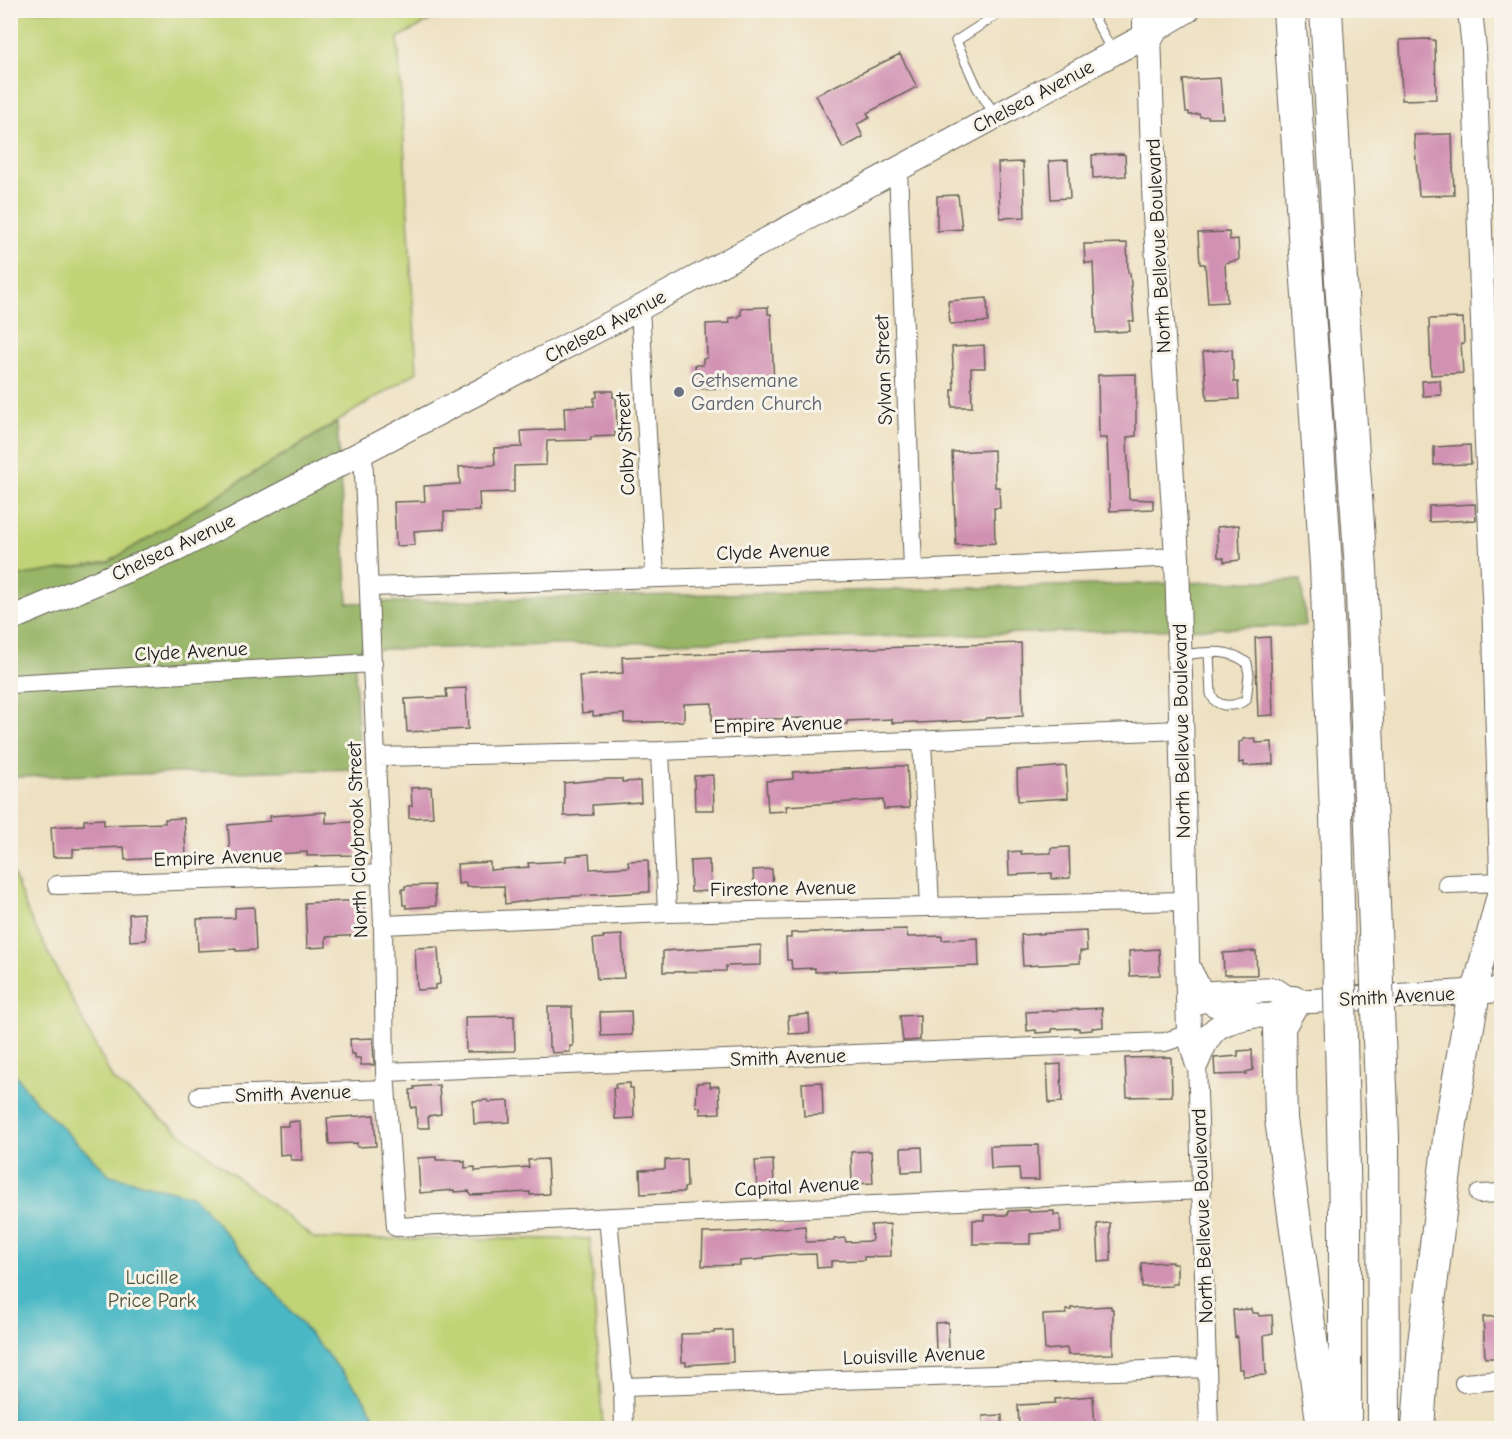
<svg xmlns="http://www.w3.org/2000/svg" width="1512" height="1439" font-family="'Comic Neue',sans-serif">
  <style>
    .green { fill: #c1d376; stroke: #6e7849; stroke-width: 1.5 }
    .forest { fill: #98b567; stroke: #5a6842; stroke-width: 1.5 }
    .water { fill: #4ab8c4; stroke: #336a70; stroke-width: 1.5 }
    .building { fill: #d191b2 }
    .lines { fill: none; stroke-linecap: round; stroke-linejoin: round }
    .lane-casing { stroke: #666156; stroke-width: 11 }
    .street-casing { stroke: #666156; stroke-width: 20 }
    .secondary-casing { stroke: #666156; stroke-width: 26 }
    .highway-casing { stroke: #666156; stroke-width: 34 }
    .lane { stroke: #fff; stroke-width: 9 }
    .street { stroke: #fff; stroke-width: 18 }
    .secondary { stroke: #fff; stroke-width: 24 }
    .highway { stroke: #fff; stroke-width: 32 }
    .highway-bridge-casing { stroke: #666156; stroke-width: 34; stroke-linecap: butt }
    .highway-bridge { stroke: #fff; stroke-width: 32 }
    .worship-dot { fill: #6b7280; stroke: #f7f3e8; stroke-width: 2 }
    .labels { text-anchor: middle; stroke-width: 6; stroke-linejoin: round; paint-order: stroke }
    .street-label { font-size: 20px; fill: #1c1c1c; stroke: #f7f3e8 }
    .worship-label { font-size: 20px; fill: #5b616d; stroke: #f7f3e8; text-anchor: start }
    .park-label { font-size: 20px; fill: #4e5337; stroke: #f7f3e8 }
  </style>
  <rect width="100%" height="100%" fill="#f7f3e8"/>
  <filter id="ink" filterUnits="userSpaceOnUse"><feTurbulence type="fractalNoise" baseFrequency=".0167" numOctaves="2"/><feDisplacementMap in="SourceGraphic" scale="12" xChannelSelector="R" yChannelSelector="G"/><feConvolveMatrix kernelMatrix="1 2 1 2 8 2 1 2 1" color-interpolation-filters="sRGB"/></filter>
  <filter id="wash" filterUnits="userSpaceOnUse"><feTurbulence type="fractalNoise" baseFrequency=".008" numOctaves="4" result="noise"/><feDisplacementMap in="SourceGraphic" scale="24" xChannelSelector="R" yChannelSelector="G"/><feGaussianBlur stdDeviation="1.35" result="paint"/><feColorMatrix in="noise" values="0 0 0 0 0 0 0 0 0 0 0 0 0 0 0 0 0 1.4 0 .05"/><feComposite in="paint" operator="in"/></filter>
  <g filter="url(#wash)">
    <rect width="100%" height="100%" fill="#eee1c2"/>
    <path class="green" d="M11,11H447L398,38L417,372L109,562L11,577Z
      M10,865L28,913L113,1080L315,1239H590L603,1428H11Z"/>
    <path class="forest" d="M337,422L348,603L1301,580L1306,626L354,650L360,769L11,777V577L109,562Z"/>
    <path class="water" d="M11,1069L37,1103L110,1175L195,1197L362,1396L382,1428H11Z"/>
    <g id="blocks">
      <path class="building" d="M1429,39V40H1435L1436,99L1402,100L1400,40Z
        M900,54L917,87L867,113L870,118L857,124L863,137L843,148L816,95Z
        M1220,78L1223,118H1208V116L1200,117L1199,114L1189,115V112H1186L1183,80Z
        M1447,134H1452L1454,195L1419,196L1414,135Z
        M1122,154L1125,155L1126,176L1093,178L1092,155Z
        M1068,160L1070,198L1051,199L1049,161Z
        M1023,162L1025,217L1000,218L998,163Z
        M958,195L962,229L937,231V196Z
        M1229,232L1230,240L1238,239L1239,260L1225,263L1227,302L1208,303L1205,264H1200L1198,233Z
        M1127,243L1128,273H1130L1134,321H1129L1130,331L1096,333L1093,263H1085L1084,244Z
        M987,298L988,322L950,324L948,301Z
        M768,307V314H771L774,386L696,389L695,365H703V359L707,358L706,324L730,323L729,318L739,317V315H741V308Z
        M1463,318L1464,344H1461L1463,373L1431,375L1429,319Z
        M984,345L985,368H971L972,407H952V390H954L952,347Z
        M1232,349L1234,382H1238L1239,399L1207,400L1203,352Z
        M1136,374V436L1127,437L1129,499L1153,500V509L1110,511L1107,438H1099L1098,375Z
        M1440,380L1441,395L1423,396L1422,381Z
        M597,391H613V397H616L617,432H615V436L591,437V440L547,441L546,465L514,466V492L479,493L480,511L444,512V529L414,531L415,545L396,546L394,502L425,501L424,486L460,484L459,467L495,465L494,448L522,447L521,431L565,429L564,407L594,406V398L597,397Z
        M1470,445L1471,464L1434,465V447Z
        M994,450L995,487H999L1000,508H994L995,543L956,545L952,452Z
        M1475,504L1476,520L1429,522V506Z
        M1239,525L1240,560L1224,562V558L1218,557L1217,527Z
        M1270,637L1273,715L1258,716L1255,638Z
        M1021,643L1023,716L986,718L984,720L917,723V722L892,723V719L847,721V724H835V721L805,722L804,718L712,721V703L684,704V721L624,723V714L593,716V712L582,713L579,676L623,673L622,657Z
        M466,688L468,729L407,732L405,699L447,697L446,689Z
        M1255,738L1256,743L1272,742L1273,764L1244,766V762L1239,763V742L1243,741V739Z
        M896,766H907L909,808L884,809L883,800L786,806L787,811L768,812L766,781L793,779V772Z
        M1066,766L1068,798L1018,801L1017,770Z
        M713,775L714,810H695L694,776Z
        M609,779H622V782L640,781L641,802L592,805L593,815L564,816V783Z
        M431,787L433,817L409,818V806H412L411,788Z
        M326,812V823L356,822L357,855L307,856V852L230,857L228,825L270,821V816Z
        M184,818L186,856L125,860L124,847L73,849V857H53L51,827L84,825V820L104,819V825L165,823V819Z
        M1069,847L1070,878L1052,879V873L1009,875L1008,852L1021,851V854L1051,853V848Z
        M589,854L590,869L629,867L628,861L648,860L649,892L559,897L505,904L504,886L466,887V883L458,884L457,864L490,862V870L529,867L528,863L566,861V856Z
        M709,860V865H710L711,891L691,892L690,861Z
        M772,869L773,888H770V892L758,893V888L754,889L753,870Z
        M434,885L436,906L406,908V905H403L402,889H405V886Z
        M364,900L365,935L326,937V947L307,948L305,903Z
        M254,907L256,950L236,951V949L198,951L197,919L235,918V908Z
        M144,913L146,940L130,941L129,914Z
        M906,929L908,937L942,936V940L978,938L979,966L815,972V968L792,969L791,960H787L786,938H791V933Z
        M1086,931L1087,951H1080V963L1023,966L1021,935Z
        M622,935L624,978L597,979L593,939L604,938L603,936Z
        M761,945V965L726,966V971L663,972V951Z
        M438,947L440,984L435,985V989L417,990L415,948Z
        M1159,949L1160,975L1130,976L1129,951Z
        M1256,951L1257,975H1224L1223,953Z
        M548,1007H572L573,1046H570V1052L552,1053L551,1047H549Z
        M1102,1008L1103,1027L1092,1028V1030L1079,1031V1028L1052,1029V1032L1036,1033V1030L1027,1031L1026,1012Z
        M631,1011L632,1035L601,1036L600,1012Z
        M809,1014L810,1033L789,1034L788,1016Z
        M920,1015V1040L903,1041L900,1016Z
        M514,1016L515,1051L466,1052L465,1017Z
        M373,1038L374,1065H361L360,1058H355V1054H351L350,1039Z
        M1252,1050L1253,1070L1246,1072V1074L1215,1075L1214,1058L1238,1056V1051Z
        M1171,1057L1172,1096L1127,1097L1125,1058Z
        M1061,1064L1062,1102L1049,1103L1047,1065Z
        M710,1082V1087L719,1086L720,1113L700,1114V1107L696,1106L697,1083Z
        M822,1082L823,1115L804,1116L802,1083Z
        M630,1083V1088H633L634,1118L615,1119L613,1088H616L615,1084Z
        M439,1085L441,1114L428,1116L429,1128H417L416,1107L411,1108L410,1090L415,1089L414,1087Z
        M488,1100V1102L509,1101L510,1122L474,1124L473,1101Z
        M374,1115L376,1146L357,1147V1143L329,1144L327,1118Z
        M300,1121L302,1160H291L290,1154L280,1155L279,1126H288V1122Z
        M1038,1145L1039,1180H1020L1019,1168L991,1169L990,1146Z
        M922,1147L923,1171L902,1172L901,1148Z
        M871,1151L873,1183L852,1184L851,1152Z
        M436,1157V1160H462V1162L465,1161V1168L475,1167V1171L529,1167L528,1160L547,1159L549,1194L530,1195V1192L471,1195L469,1191L454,1192V1190L420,1193L418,1158Z
        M686,1159L687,1187L684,1188V1192L641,1194L640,1170L665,1169V1160Z
        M773,1160L774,1185L757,1186L755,1161Z
        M1029,1210V1212L1054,1211V1215H1060L1061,1232L1030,1234V1244H973V1220H984V1215H1008V1211Z
        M1110,1223L1111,1261L1099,1262L1097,1224Z
        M890,1224L891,1256L864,1257V1260L831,1261V1267L817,1268L816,1254L779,1255L764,1257V1259L740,1261V1265L702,1266L703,1233L739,1232L805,1226L806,1242L834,1241V1239L845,1238L846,1242L872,1241L871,1225Z
        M1172,1262V1264H1177V1284H1172V1286L1142,1287L1141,1263Z
        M1111,1306V1309H1113V1354L1068,1355L1067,1348L1045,1350L1043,1315L1066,1314V1310H1071V1308Z
        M1251,1309L1252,1313H1258L1259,1316L1272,1315L1273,1333L1264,1335L1266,1375L1243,1376V1369H1239L1237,1336L1235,1337L1233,1310Z
        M1502,1316V1358H1485L1483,1317Z
        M948,1322L949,1350L936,1351L935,1323Z
        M732,1330L733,1362L686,1365V1362H682L681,1334L714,1333V1331Z
        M1093,1396L1095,1428H1048L1047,1424L1019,1426L1018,1405L1055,1403V1399Z
        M1002,1415V1428H984L983,1416Z"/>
    </g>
  </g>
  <g filter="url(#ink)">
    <use href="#blocks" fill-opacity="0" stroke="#666156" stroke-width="1.5"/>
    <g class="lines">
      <defs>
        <path id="lane" d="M1090,10L1113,53
          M995,115L977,87L956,41L1004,10
          M1181,655C1205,653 1227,647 1247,663L1249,675L1246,700C1234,707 1217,709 1211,694L1209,653"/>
        <path id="street" d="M898,168L913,570
          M640,308L655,578
          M363,451L383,925L385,1072L396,1227L1201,1190
          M369,587L913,570L1177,557
          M10,684L373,663
          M922,741L930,907
          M660,751L667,913
          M377,757L660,751L1180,730
          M1447,884L1502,882
          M57,885L381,874
          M383,925L667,913L1184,901
          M1197,1062L1209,1428
          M385,1072L1165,1042L1189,1034
          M199,1096L386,1089
          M1479,1194L1502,1193
          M608,1217L623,1387L624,1428
          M1464,1383L1502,1380
          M623,1387L1206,1368"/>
        <path id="secondary" d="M1470,10L1474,49L1487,444L1494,596L1502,874
          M1149,34L1155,214L1177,557L1189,1034L1197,1062
          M10,619L175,550L640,308L1145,36L1188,10
          M1188,967C1193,977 1198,988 1205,997C1216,1010 1256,1018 1273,1015C1280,1014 1287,1006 1293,1002L1502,990
          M1474,992L1502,883
          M1200,1001L1204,996L1212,993L1275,990L1293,1002
          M1197,1062C1210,1028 1216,1023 1253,1016"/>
        <path id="highway" d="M1149,10V34
          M1289,10L1326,566L1336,814L1339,951
          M1326,10L1341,281L1361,569L1376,955
          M1293,1002L1279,1027L1281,1119L1323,1428
          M1379,1038L1383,1137L1384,1428
          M1341,1040L1345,1212V1428
          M1418,1428L1424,1343L1451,1123L1474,992"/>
      </defs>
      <use href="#lane" class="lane-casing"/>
      <use href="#street" class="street-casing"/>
      <use href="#secondary" class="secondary-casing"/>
      <use href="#highway" class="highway-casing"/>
      <use href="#lane" class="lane"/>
      <use href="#street" class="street"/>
      <use href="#secondary" class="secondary"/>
      <use href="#highway" class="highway"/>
      <defs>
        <path id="highway-bridge" d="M1339,951L1341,1040
          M1376,955L1379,1038"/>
      </defs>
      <use href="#highway-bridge" class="highway-bridge-casing"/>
      <use href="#highway-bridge" class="highway-bridge"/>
    </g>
  </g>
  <circle class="worship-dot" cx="679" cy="392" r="6"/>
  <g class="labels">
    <g class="street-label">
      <text transform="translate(1033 96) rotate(-28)" y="7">Chelsea Avenue</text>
      <text transform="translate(1158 246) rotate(-93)" y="7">North Bellevue Boulevard</text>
      <text transform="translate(605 326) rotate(-28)" y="7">Chelsea Avenue</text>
      <text transform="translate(883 370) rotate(-92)" y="7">Sylvan Street</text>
      <text transform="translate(625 444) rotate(-93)" y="7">Colby Street</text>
      <text transform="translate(173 547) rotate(-25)" y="7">Chelsea Avenue</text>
      <text transform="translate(773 551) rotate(-2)" y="7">Clyde Avenue</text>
      <text transform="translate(191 651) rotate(-3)" y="7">Clyde Avenue</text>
      <text transform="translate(778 724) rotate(-2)" y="7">Empire Avenue</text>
      <text transform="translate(1181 731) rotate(-91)" y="7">North Bellevue Boulevard</text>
      <text transform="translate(357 840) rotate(-92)" y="7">North Claybrook Street</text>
      <text transform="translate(218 857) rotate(-2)" y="7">Empire Avenue</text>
      <text transform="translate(783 888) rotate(-1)" y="7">Firestone Avenue</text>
      <text transform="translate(1397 996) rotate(-3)" y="7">Smith Avenue</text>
      <text transform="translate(788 1057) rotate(-2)" y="7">Smith Avenue</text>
      <text transform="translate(293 1093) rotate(-2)" y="7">Smith Avenue</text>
      <text transform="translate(797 1186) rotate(-3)" y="7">Capital Avenue</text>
      <text transform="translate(1202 1216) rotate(-92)" y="7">North Bellevue Boulevard</text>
      <text transform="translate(914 1355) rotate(-2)" y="7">Louisville Avenue</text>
    </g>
    <g class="worship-label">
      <text x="691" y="387">Gethsemane<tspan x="691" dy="23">Garden Church</tspan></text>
    </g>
    <g class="park-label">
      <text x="152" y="1284">Lucille<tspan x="152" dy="23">Price Park</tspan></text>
    </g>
  </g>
  <rect width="1512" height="1439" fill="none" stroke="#f7f3e8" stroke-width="36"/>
</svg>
